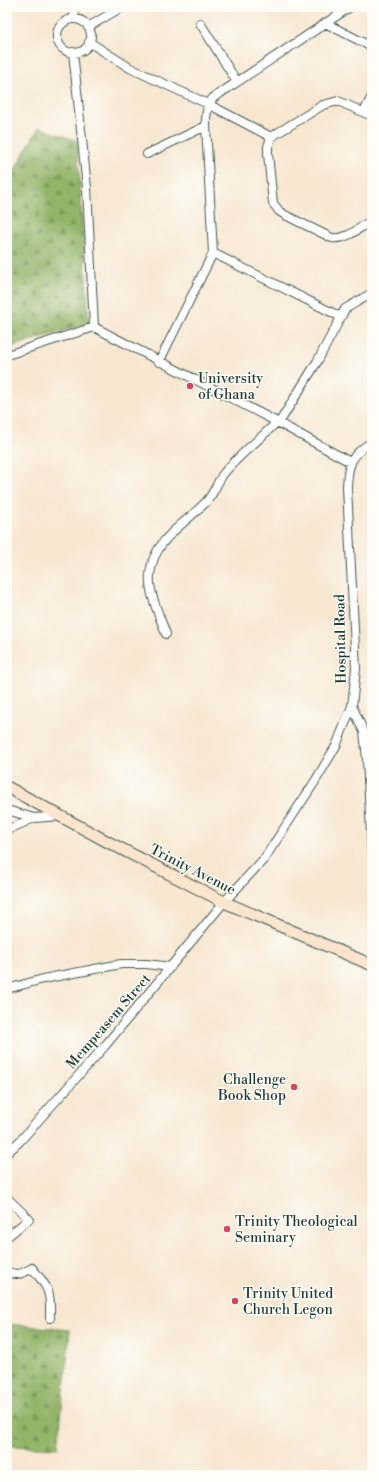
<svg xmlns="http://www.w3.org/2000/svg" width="379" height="1482" font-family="'Libre Bodoni',serif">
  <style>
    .forest { fill: url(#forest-firs); stroke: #58784e }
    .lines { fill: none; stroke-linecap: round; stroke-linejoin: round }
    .street-casing { stroke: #3f564c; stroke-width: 10 }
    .secondary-casing { stroke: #3f564c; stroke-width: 13 }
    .street { stroke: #fff; stroke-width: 8 }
    .secondary { stroke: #fbe5cf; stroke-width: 11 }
    .poi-dot { fill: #d1495b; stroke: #fdfcf7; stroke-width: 1.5 }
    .labels { text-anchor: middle; stroke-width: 3; stroke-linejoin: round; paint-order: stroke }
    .poi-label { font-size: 14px; fill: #1f3d34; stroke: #fdfcf7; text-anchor: start }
    .street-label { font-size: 14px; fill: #1f3d34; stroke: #fdfcf7 }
  </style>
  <defs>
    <pattern id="forest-firs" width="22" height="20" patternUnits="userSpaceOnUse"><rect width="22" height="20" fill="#92b468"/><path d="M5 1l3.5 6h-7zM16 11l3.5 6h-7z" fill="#779456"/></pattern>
  </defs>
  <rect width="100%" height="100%" fill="#fdfcf7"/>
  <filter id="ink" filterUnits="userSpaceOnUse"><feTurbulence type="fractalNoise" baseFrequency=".025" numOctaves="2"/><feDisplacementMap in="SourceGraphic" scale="8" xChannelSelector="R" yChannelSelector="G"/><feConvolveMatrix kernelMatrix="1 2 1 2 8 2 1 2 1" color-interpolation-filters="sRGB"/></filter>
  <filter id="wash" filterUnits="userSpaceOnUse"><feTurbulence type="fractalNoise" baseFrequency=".012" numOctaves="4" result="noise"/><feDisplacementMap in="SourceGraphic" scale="16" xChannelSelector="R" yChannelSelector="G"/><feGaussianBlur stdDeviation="0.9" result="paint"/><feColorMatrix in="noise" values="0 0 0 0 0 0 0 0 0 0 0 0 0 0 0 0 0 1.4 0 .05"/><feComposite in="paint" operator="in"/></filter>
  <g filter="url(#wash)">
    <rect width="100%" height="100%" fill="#f7e7d1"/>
    <path class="forest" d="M39,127L77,141L89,323L7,348V183Z
      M7,1324L70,1330L58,1448L7,1446Z"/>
  </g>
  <g filter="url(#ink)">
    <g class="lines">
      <defs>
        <path id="street" d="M73,7L75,19
          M350,7L213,98C206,107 206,115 206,126L213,253L341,317L345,309L372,293
          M57 36a17 17 0 1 1 34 0a17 17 0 1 1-34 0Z
          M200,23L237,82
          M325,23L372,47
          M88,27L122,7
          M89,42L130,68L208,104L271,137
          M73,52L87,188L94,327
          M364,112L372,96
          M372,116L338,101L323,105L271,137L268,147V154L273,203L279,211L285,215L332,238C347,240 359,228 372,220
          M147,154L206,126
          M94,327L279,423L350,462
          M7,355L94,327
          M159,362L213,253
          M279,423L317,362L341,317
          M166,634C160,617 148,592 150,575C153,539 184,525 206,502C214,494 217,482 224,473C238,456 261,438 277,422
          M352,706L364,732L367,759L372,852
          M7,810L34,818
          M7,830L34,818L60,816
          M7,989L43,979L121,964H146L171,967
          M7,1153L20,1141L104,1047L224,902L264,859L314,783L336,746L352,706L356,669L347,487C348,463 351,455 372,442
          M7,1198L29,1219L7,1237
          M7,1271C17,1277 23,1273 32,1268C49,1288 51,1292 50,1318"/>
        <path id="secondary" d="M7,787L108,842L224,902L372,965"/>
      </defs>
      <use href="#street" class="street-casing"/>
      <use href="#secondary" class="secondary-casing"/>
      <use href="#street" class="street"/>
      <use href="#secondary" class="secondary"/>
    </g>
  </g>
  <g class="poi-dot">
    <circle cx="190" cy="386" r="4"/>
    <circle cx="294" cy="1087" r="4"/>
    <circle cx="227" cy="1229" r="4"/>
    <circle cx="235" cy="1301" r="4"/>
  </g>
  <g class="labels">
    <g class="poi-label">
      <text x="198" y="383">University<tspan x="198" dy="16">of Ghana</tspan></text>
      <text x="286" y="1084" text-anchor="end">Challenge<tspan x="286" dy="16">Book Shop</tspan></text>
      <text x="235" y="1226">Trinity Theological<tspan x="235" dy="16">Seminary</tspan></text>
      <text x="243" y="1298">Trinity United<tspan x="243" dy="16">Church Legon</tspan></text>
    </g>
    <g class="street-label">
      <text transform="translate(340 639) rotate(-91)" y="5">Hospital Road</text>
      <text transform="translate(193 869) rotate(27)" y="5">Trinity Avenue</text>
      <text transform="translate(108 1021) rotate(-49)" y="5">Mempeasem Street</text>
    </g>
  </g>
  <rect width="379" height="1482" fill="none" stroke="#fdfcf7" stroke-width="24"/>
</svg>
